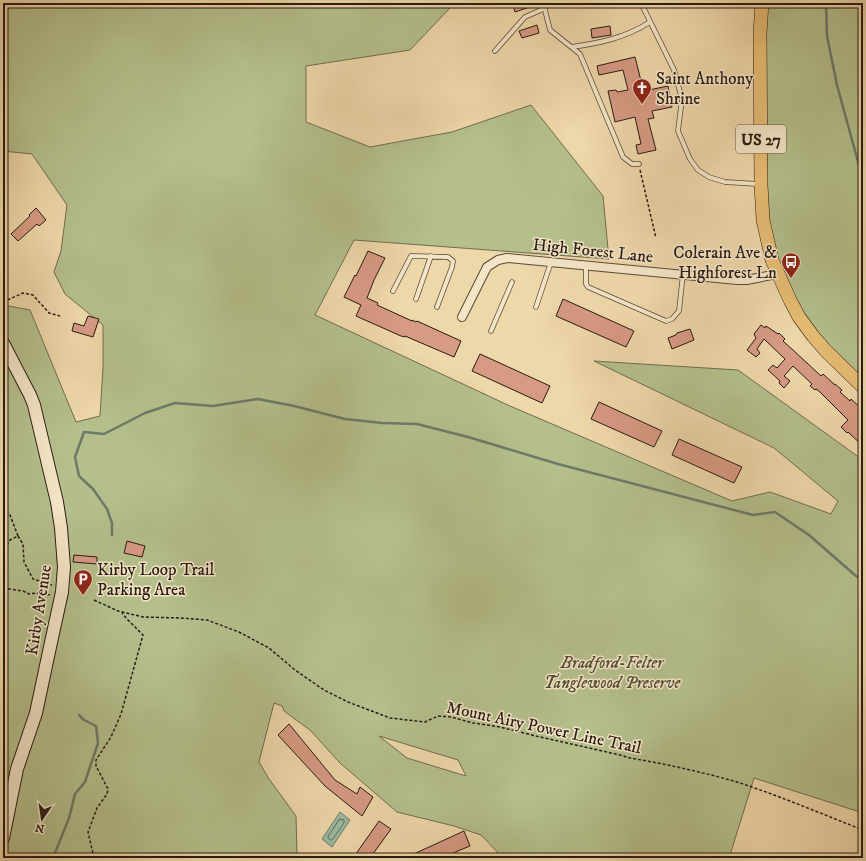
<svg xmlns="http://www.w3.org/2000/svg" width="866" height="861" font-family="'IM FELL DW Pica',serif">
  <style>
    .green { fill: #b4bf8c; stroke: #6e6c50; fill-rule: evenodd }
    .water { fill: #9bbaa2; stroke: #6d7a69 }
    .lines { fill: none; stroke-linecap: round; stroke-linejoin: round }
    .shore { stroke: #616a5a; stroke-width: 1 }
    .stream { stroke: #6d7a69; stroke-width: 2.5 }
    .building { fill: #d79a83; stroke: #271a13 }
    .lane-casing { stroke: #594938; stroke-width: 5.5 }
    .street-casing { stroke: #594938; stroke-width: 10 }
    .secondary-casing { stroke: #271a13; stroke-width: 14 }
    .primary-casing { stroke: #271a13; stroke-width: 14 }
    .path { stroke: #271a13; stroke-width: 1.5; stroke-dasharray: 3 2; stroke-linecap: butt }
    .lane { stroke: #f4e5c7; stroke-width: 4 }
    .street { stroke: #f4e5c7; stroke-width: 8 }
    .secondary { stroke: #f4e5c7; stroke-width: 12 }
    .primary { stroke: #e7bc74; stroke-width: 13 }
    .labels { text-anchor: middle; stroke-width: 3; stroke-linejoin: round; paint-order: stroke }
    .shield { fill: #f4e5c7; stroke: #645749; stroke-width: 1 }
    .shield-label { font-size: 16px; font-weight: bold; fill: #271a13 }
    .poi-label { font-size: 17px; fill: #271a13; stroke: #f4e5c7; text-anchor: start }
    .street-label { font-size: 17px; fill: #271a13; stroke: #f4e5c7 }
    .park-label { font-size: 17px; font-style: italic; fill: #514c37; stroke: #f4e5c7 }
  </style>
  <rect width="100%" height="100%" fill="#eed7a9"/>
  <filter id="stains"><feTurbulence type="fractalNoise" baseFrequency=".005" numOctaves="4"/><feColorMatrix values="0 0 0 0 .2 0 0 0 0 .09 0 0 0 0 .02 0 0 0 .5 -.17"/></filter>
  <radialGradient id="worn" r=".72"><stop offset=".6" stop-color="#630" stop-opacity="0"/><stop offset="1" stop-color="#630" stop-opacity=".3"/></radialGradient>
  <path class="green" d="M3,3H450V8L410,50L306,66V122L370,147L452,132L531,105L603,196L609,259L354,240L315,315L510,406L732,501L770,492L831,514L838,501L774,448L594,361L738,370L860,458L863,461V813L754,778L730,855L740,858H503L481,835L454,826L397,812L340,763L310,730L284,711L282,706L274,703L259,762L269,779L296,816L297,854L294,858H3V305L30,310L76,422L100,416L103,368V325L65,294L54,272L61,251L67,205L32,154L3,151ZM379,736L458,760L466,776L407,758Z
    M762,3H863V387L813,336L769,243Z"/>
  <path class="water" d="M340,812L350,820L332,847L322,839Z"/>
  <g class="lines">
    <path class="shore" d="M340,819L344,820V823L332,840H330L328,837Z"/>
    <path class="stream" d="M826,3L827,36L837,85L863,180
      M112,535V523L107,509L93,489L79,476L75,457L84,432L104,434L145,413L175,403L213,406L258,399L294,406L345,419L382,423L417,424L468,437L558,464L753,515L775,512L809,535L856,576L863,580
      M53,858L69,818L75,794L85,782L98,743L96,726L84,720L79,715"/>
  </g>
  <path class="building" d="M512,3H539V4L515,12Z
    M537,25L539,33L522,38L519,31Z
    M610,26L611,35L592,38L591,29Z
    M635,57L642,85L647,84L649,90L668,86L672,107L652,111L654,118L648,119L656,150L638,154L636,145L641,144L635,117L615,122L608,91L616,90L617,92L628,90L623,70L599,75L597,66Z
    M36,208L46,220L39,226L37,224L18,241L11,234L30,216L29,215Z
    M368,251L385,258L374,280L367,298L378,303L377,305L412,321V320L416,322L417,321L461,341L454,357L405,336V337L401,336L356,316L361,305L344,297L355,275L356,276Z
    M563,299L634,331L626,347L556,316Z
    M88,316L99,319L93,337L72,331L74,323L84,326Z
    M761,325L765,328L766,326L778,334L779,333L785,339L783,341L793,350L821,376L823,374L835,385V384L842,390L840,392L850,401L851,399L863,410V428L860,432L863,435V446L848,432L847,433L841,427L848,420L820,392L816,389L815,390L810,386L812,384L793,366L784,376L790,381L784,388L779,383L780,381L768,370L773,365L777,368L785,359L764,339L757,349L760,353L756,357L747,350L756,338L754,334Z
    M690,329L694,340L672,349L668,338L676,335L677,333Z
    M480,354L550,386L542,403L472,371Z
    M599,402L662,431L654,447L591,419Z
    M679,439L742,467L734,483L672,455Z
    M127,541L145,546L142,557L124,553Z
    M74,555L97,557V564L73,562Z
    M289,724L335,780L357,794L360,787L373,797L362,816L325,786L278,735Z
    M379,821L391,829L370,858H353Z
    M464,831L470,846L441,858H405Z"/>
  <g class="lines">
    <defs>
      <path id="lane" d="M641,3L674,70L682,99L678,131L690,159L698,170L709,177L725,182L758,184
        M544,6L550,30L580,54L623,157L632,164H639
        M572,47C600,43 625,38 650,22
        M495,51L525,17L541,10L546,3
        M586,265V284L588,287L666,321L672,319L679,311L683,274
        M393,291L411,256L448,257L453,261L452,267L437,307
        M416,299L431,256
        M536,307L551,262
        M491,331L512,282"/>
      <path id="street" d="M462,317L487,267L498,260L507,258L737,280H747L777,274"/>
      <path id="secondary" d="M3,343L30,395L34,405L57,502L61,528L64,567L62,592L50,647L36,713L17,769L3,838"/>
      <path id="primary" d="M762,3L760,33L761,185L763,220L772,260L790,300L799,317L813,336L826,351L863,387"/>
    </defs>
    <use href="#lane" class="lane-casing"/>
    <use href="#street" class="street-casing"/>
    <use href="#secondary" class="secondary-casing"/>
    <use href="#primary" class="primary-casing"/>
    <path class="path" d="M640,170L656,238
      M3,302L23,293L33,295L49,313L60,316
      M3,507L10,515L18,536L10,540L3,552
      M18,536L23,544L24,562L33,579L52,585
      M3,588L23,591L29,594L36,593L51,595
      M94,600L118,611L143,617L181,618L207,620L239,632L269,648L295,670L324,690L348,702L390,718L425,722L438,716L451,717L473,723L500,727L536,736L620,755L630,758C666,764 702,772 737,782C780,796 822,814 863,830
      M94,858L88,832L97,808L107,794L108,789L96,766V760L111,737L121,714L143,635L127,619L122,613"/>
    <use href="#lane" class="lane"/>
    <use href="#street" class="street"/>
    <use href="#secondary" class="secondary"/>
    <use href="#primary" class="primary"/>
  </g>
  <defs>
    <symbol id="church-pin" viewBox="-11 -11 22 30"><path d="M0 17L-7.5 6A9.5 9.5 0 1 1 7.5 6Z" fill="#8f2418" stroke="#f4e5c7"/><path d="M-1.2-6h2.4v3.5h3.3v2.4h-3.3V6h-2.4V-.1h-3.3v-2.4h3.3Z" fill="#fff"/></symbol>
    <symbol id="bus-pin" viewBox="-11 -11 22 30"><path d="M0 17L-7.5 6A9.5 9.5 0 1 1 7.5 6Z" fill="#8f2418" stroke="#f4e5c7"/><path d="M-5-6H5V4H4V6H2V4H-2V6H-4V4H-5ZM-3.5-4V0h7V-4ZM-3.5 1.2v1.5H-2V1.2ZM2 1.2v1.5H3.5V1.2Z" fill="#fff"/></symbol>
    <symbol id="parking-pin" viewBox="-11 -11 22 30"><path d="M0 17L-7.5 6A9.5 9.5 0 1 1 7.5 6Z" fill="#8f2418" stroke="#f4e5c7"/><path d="M-3.5-5.5H1a3.5 3.5 0 0 1 0 7H-1V5.5H-3.5ZM-1-3.4V-.6H.8a1.4 1.4 0 0 0 0-2.8Z" fill="#fff"/></symbol>
  </defs>
  <g fill-rule="evenodd">
    <use href="#church-pin" x="631" y="77" width="22" height="30"/>
    <use href="#bus-pin" x="780" y="251" width="22" height="30"/>
    <use href="#parking-pin" x="72" y="568" width="22" height="30"/>
  </g>
  <g class="labels">
    <rect class="shield" x="736" y="125" width="50" height="28" rx="3"/>
    <g class="shield-label">
      <text x="761" y="145">US 27</text>
    </g>
    <g class="poi-label">
      <text x="656" y="84">Saint Anthony<tspan x="656" dy="20">Shrine</tspan></text>
      <text x="777" y="258" text-anchor="end">Colerain Ave &amp;<tspan x="777" dy="20">Highforest Ln</tspan></text>
      <text x="97" y="575">Kirby Loop Trail<tspan x="97" dy="20">Parking Area</tspan></text>
    </g>
    <g class="street-label">
      <text transform="translate(593 250) rotate(6)" y="6">High Forest Lane</text>
      <text transform="translate(38 610) rotate(-81)" y="6">Kirby Avenue</text>
      <text transform="translate(544 727) rotate(12)" y="6">Mount Airy Power Line Trail</text>
    </g>
    <g class="park-label">
      <text x="612" y="668">Bradford-Felter<tspan x="612" dy="20">Tanglewood Preserve</tspan></text>
    </g>
  </g>
  <rect width="866" height="861" fill="none" stroke="#eed7a9" stroke-width="16"/>
  <rect x="4" y="4" width="858" height="853" fill="none" stroke="#271a13" stroke-width="2"/>
  <rect x="8" y="8" width="850" height="845" fill="none" stroke="#271a13"/>
  <g transform="translate(42 819) rotate(193)" stroke="#f4e5c7" stroke-width="3" paint-order="stroke">
  <path d="M0-3L7 15L0 10L-7 15Z" fill="#271a13"/>
  <text y="-6" font-size="11" font-weight="bold" text-anchor="middle" fill="#271a13">N</text>
  </g>
  <rect width="100%" height="100%" filter="url(#stains)"/>
  <rect width="100%" height="100%" fill="url(#worn)"/>
</svg>
